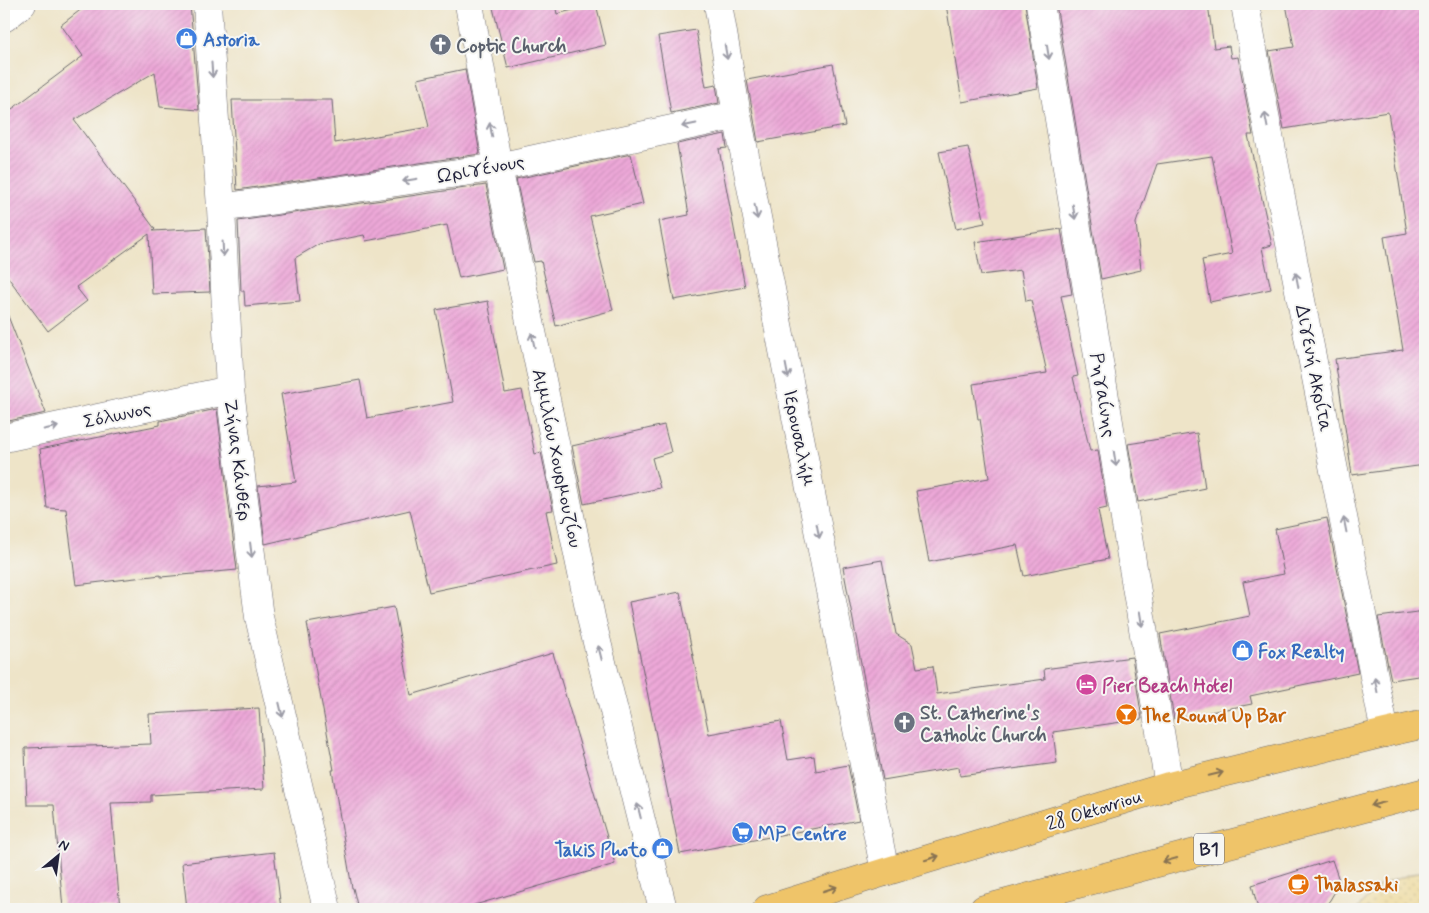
<svg xmlns="http://www.w3.org/2000/svg" width="1429" height="913" font-family="Mynerve,sans-serif">
  <style>
    .sand { fill: url(#sand-dots); stroke: #887e6c }
    .building { fill: url(#building-hatch) }
    .lines { fill: none; stroke-linecap: round; stroke-linejoin: round }
    .minor-casing { stroke: #69666c; stroke-width: 29 }
    .major-casing { stroke: #69666c; stroke-width: 29 }
    .minor { stroke: #fff; stroke-width: 28 }
    .major { stroke: #efc469; stroke-width: 28 }
    .oneway { stroke: #9c9ca7 }
    .oneway2 { stroke: #887352 }
    .labels { text-anchor: middle; stroke-width: 4; stroke-linejoin: round; paint-order: stroke }
    .shield { fill: #f6f6f2; stroke: #626272; stroke-width: 1 }
    .shield-label { font-size: 18px; font-weight: bold; fill: #22223b }
    .shop-label { font-size: 19px; font-weight: bold; fill: #366cbe; stroke: #f6f6f2; text-anchor: start }
    .worship-label { font-size: 19px; font-weight: bold; fill: #5b616d; stroke: #f6f6f2; text-anchor: start }
    .street-label { font-size: 19px; fill: #22223b; stroke: #f6f6f2 }
    .hotel-label { font-size: 19px; font-weight: bold; fill: #b23c85; stroke: #f6f6f2; text-anchor: start }
    .food-label { font-size: 19px; font-weight: bold; fill: #c56008; stroke: #f6f6f2; text-anchor: start }
  </style>
  <defs>
    <pattern id="sand-dots" width="8" height="8" patternUnits="userSpaceOnUse" patternTransform="scale(1.25)"><rect width="8" height="8" fill="#eeda9e"/><path d="M2 2h.1M6 6h.1" fill="none" stroke="#ccbb89" stroke-width="1.8" stroke-linecap="round"/></pattern>
    <pattern id="building-hatch" width="6" height="6" patternUnits="userSpaceOnUse" patternTransform="scale(1.25)"><rect width="6" height="6" fill="#eda8d8"/><path d="M-1 1l2-2M0 6l6-6M5 7l2-2" fill="none" stroke="#cb90ba"/></pattern>
  </defs>
  <rect width="100%" height="100%" fill="#f6f6f2"/>
  <filter id="ink" filterUnits="userSpaceOnUse"><feTurbulence type="fractalNoise" baseFrequency=".02" numOctaves="2"/><feDisplacementMap in="SourceGraphic" scale="10" xChannelSelector="R" yChannelSelector="G"/><feConvolveMatrix kernelMatrix="1 2 1 2 8 2 1 2 1" color-interpolation-filters="sRGB"/></filter>
  <filter id="wash" filterUnits="userSpaceOnUse"><feTurbulence type="fractalNoise" baseFrequency=".0096" numOctaves="4" result="noise"/><feDisplacementMap in="SourceGraphic" scale="20" xChannelSelector="R" yChannelSelector="G"/><feGaussianBlur stdDeviation="1.12" result="paint"/><feColorMatrix in="noise" values="0 0 0 0 0 0 0 0 0 0 0 0 0 0 0 0 0 1.4 0 .05"/><feComposite in="paint" operator="in"/></filter>
  <g filter="url(#wash)">
    <rect width="100%" height="100%" fill="#eee4c8"/>
    <path class="sand" d="M1425,869V909H1357L1380,885Z"/>
    <g id="blocks">
      <path class="building" d="M88,4H190L199,110L160,107L155,72L74,120L155,229L153,231L206,228L210,292L152,294L149,234L76,287L87,301L48,331L4,272V115L83,56L61,25Z
        M492,4H555L557,14L596,4L606,45L508,68Z
        M946,4H1025L1038,88L962,102Z
        M1056,4H1208L1214,48L1229,46L1231,58L1238,57L1253,135H1248L1272,245L1262,248L1271,289L1210,302L1202,260L1232,254L1212,156L1157,164L1136,223L1141,270L1101,279Z
        M1286,4H1425V465L1352,475L1335,359L1403,350L1384,237L1407,233L1388,112L1284,129L1269,51L1294,47Z
        M696,30L706,87L716,85L719,103L671,113L658,36Z
        M833,64L845,126L758,142L747,80Z
        M465,69L480,154L237,190L232,100H332L335,143L429,127L418,79Z
        M725,134L727,148L719,149L745,287L674,300L659,221L689,215L677,144Z
        M968,147L985,223L956,229L939,152Z
        M631,154L643,204L590,216L613,310L556,326L541,261L534,262L516,179Z
        M486,185L503,269L459,278L447,225L366,241L364,235L319,244L295,258L300,301L245,306L244,291H241L238,221Z
        M1061,229L1072,294L1061,296L1078,376L1073,377L1090,451L1098,450L1107,508L1098,510L1108,559L1024,576L1017,545L929,562L916,491L989,478L980,419H978L973,384L1047,373L1031,300L1026,301L1021,270L981,275L975,242Z
        M488,301L505,393L522,390L535,454L541,452L553,510L546,511L557,565L429,592L410,510L265,544L258,486L296,482L281,394L360,380L367,418L453,402L436,310Z
        M4,311H6L46,413L4,422Z
        M217,409L237,570L161,577V575L76,585L66,509L47,508L40,449L160,425V421Z
        M664,425L671,452L652,458L660,488L584,504L572,446Z
        M1197,433L1205,488L1138,502L1128,444Z
        M1327,518L1358,673L1250,696L1252,704L1174,719L1160,634L1250,616L1243,582L1284,574L1275,529Z
        M882,560L896,634L912,644L917,668L933,666L937,694L1045,679L1044,669L1132,657L1142,719L1053,732L1057,763L960,776L959,767L883,780L843,567Z
        M680,592L709,734L781,721L788,760L814,756L816,771L848,765L859,820L680,854L629,602Z
        M394,607L411,695L553,653L615,864L461,909H358L353,888H352L332,770H334L307,623Z
        M1425,611V675L1391,680L1378,617Z
        M259,708L264,789L151,795V802L111,803L120,909H63L54,805H27L25,748L151,744L149,714Z
        M274,852L281,909H187L182,863Z
        M1332,860L1340,883L1330,900L1323,909H1258L1252,885Z"/>
    </g>
  </g>
  <g filter="url(#ink)">
    <use href="#blocks" fill-opacity="0" stroke="#69666c" stroke-width="1"/>
    <g class="lines">
      <defs>
        <path id="minor" d="M207,4L221,208L230,390L259,617L327,909
          M469,4L498,167L592,622L663,909
          M718,4L737,115L885,872
          M1040,4L1169,786
          M1245,4L1260,89L1385,733
          M4,18L22,4
          M221,208L498,167L737,115
          M4,438L230,390"/>
        <path id="major" d="M767,909L885,872L1169,786L1385,733L1425,724
          M984,909L1425,792"/>
      </defs>
      <use href="#minor" class="minor-casing"/>
      <use href="#major" class="major-casing"/>
      <use href="#minor" class="minor"/>
      <use href="#major" class="major"/>
    </g>
    <defs><path id="oneway-shaft" d="M-6 0H5M1.5-3L5.5 0L1.5 3" fill="none" stroke-width="1.6" stroke-linecap="round" stroke-linejoin="round" transform="scale(1.25)"/></defs>
    <g class="oneway">
      <use href="#oneway-shaft" transform="translate(726 52) rotate(80)"/>
      <use href="#oneway-shaft" transform="translate(1048 52) rotate(81)"/>
      <use href="#oneway-shaft" transform="translate(212 70) rotate(86)"/>
      <use href="#oneway-shaft" transform="translate(1266 120) rotate(-101)"/>
      <use href="#oneway-shaft" transform="translate(689 125) rotate(168)"/>
      <use href="#oneway-shaft" transform="translate(491 130) rotate(-100)"/>
      <use href="#oneway-shaft" transform="translate(410 180) rotate(171)"/>
      <use href="#oneway-shaft" transform="translate(756 212) rotate(79)"/>
      <use href="#oneway-shaft" transform="translate(1074 212) rotate(81)"/>
      <use href="#oneway-shaft" transform="translate(223 249) rotate(87)"/>
      <use href="#oneway-shaft" transform="translate(1297 280) rotate(-101)"/>
      <use href="#oneway-shaft" transform="translate(533 340) rotate(-102)"/>
      <use href="#oneway-shaft" transform="translate(787 371) rotate(79)"/>
      <use href="#oneway-shaft" transform="translate(51 428) rotate(-12)"/>
      <use href="#oneway-shaft" transform="translate(1115 459) rotate(81)"/>
      <use href="#oneway-shaft" transform="translate(1345 525) rotate(-101)"/>
      <use href="#oneway-shaft" transform="translate(818 531) rotate(79)"/>
      <use href="#oneway-shaft" transform="translate(251 550) rotate(83)"/>
      <use href="#oneway-shaft" transform="translate(1141 619) rotate(81)"/>
      <use href="#oneway-shaft" transform="translate(600 653) rotate(-104)"/>
      <use href="#oneway-shaft" transform="translate(1376 685) rotate(-101)"/>
      <use href="#oneway-shaft" transform="translate(281 710) rotate(77)"/>
      <use href="#oneway-shaft" transform="translate(639 811) rotate(-104)"/>
    </g>
    <g class="oneway2">
      <use href="#oneway-shaft" transform="translate(1216 774) rotate(-14)"/>
      <use href="#oneway-shaft" transform="translate(1378 804) rotate(165)"/>
      <use href="#oneway-shaft" transform="translate(932 858) rotate(-17)"/>
      <use href="#oneway-shaft" transform="translate(1170 860) rotate(165)"/>
      <use href="#oneway-shaft" transform="translate(830 889) rotate(-18)"/>
    </g>
  </g>
  <defs>
    <symbol id="shop-disc" viewBox="-11 -11 22 22"><circle r="9.5" fill="#3f7fe0" stroke="#f6f6f2"/><path d="M-5-2.5h2.3a2.7 3.5 0 0 1 5.4 0H5L5.5 6h-11ZM-1.5-2.5h3a1.5 2.3 0 0 0-3 0Z" fill="#fff"/></symbol>
    <symbol id="church-disc" viewBox="-11 -11 22 22"><circle r="9.5" fill="#6b7280" stroke="#f6f6f2"/><path d="M-1.2-6h2.4v3.5h3.3v2.4h-3.3V6h-2.4V-.1h-3.3v-2.4h3.3Z" fill="#fff"/></symbol>
    <symbol id="hotel-disc" viewBox="-11 -11 22 22"><circle r="9.5" fill="#d1479c" stroke="#f6f6f2"/><path d="M-6-4.5h1.5V1H6V5H4.5V3h-9V5H-6ZM-4 0a1.8 1.8 0 1 1 3.6 0ZM.5 0V-2.5h3Q6-2.5 6 0Z" fill="#fff"/></symbol>
    <symbol id="bar-disc" viewBox="-11 -11 22 22"><circle r="9.5" fill="#e8710a" stroke="#f6f6f2"/><path d="M-6-5H6L.8 .8V4.5H3.5V6h-7V4.5H-.8V.8Z" fill="#fff"/></symbol>
    <symbol id="supermarket-disc" viewBox="-11 -11 22 22"><circle r="9.5" fill="#3f7fe0" stroke="#f6f6f2"/><path d="M-6-5.5h2.5l.6 2H6L4.5 2H-2.5L-4.4-4H-6ZM-1.5 3.2a1.3 1.3 0 1 0 .1 0ZM3 3.2a1.3 1.3 0 1 0 .1 0Z" fill="#fff"/></symbol>
    <symbol id="cafe-disc" viewBox="-11 -11 22 22"><circle r="9.5" fill="#e8710a" stroke="#f6f6f2"/><path d="M-5.5-4.5H6V0H3Q3 3.5 0 3.5H-2.5Q-5.5 3.5-5.5 0ZM3-3.2v2h1.7v-2ZM-6 4.5H4V6H-6Z" fill="#fff"/></symbol>
  </defs>
  <g fill-rule="evenodd">
    <use href="#shop-disc" x="174" y="26" width="25" height="25"/>
    <use href="#church-disc" x="428" y="32" width="25" height="25"/>
    <use href="#shop-disc" x="1230" y="638" width="25" height="25"/>
    <use href="#hotel-disc" x="1074" y="672" width="25" height="25"/>
    <use href="#bar-disc" x="1114" y="702" width="25" height="25"/>
    <use href="#church-disc" x="892" y="710" width="25" height="25"/>
    <use href="#supermarket-disc" x="730" y="820" width="25" height="25"/>
    <use href="#shop-disc" x="650" y="836" width="25" height="25"/>
    <use href="#cafe-disc" x="1286" y="872" width="25" height="25"/>
  </g>
  <g class="labels">
    <rect class="shield" x="1194" y="833.5" width="30" height="31" rx="4"/>
    <g class="shield-label">
      <text x="1209" y="855">B1</text>
    </g>
    <g class="shop-label">
      <text x="203" y="46">Astoria</text>
      <text x="1258" y="658">Fox Realty</text>
      <text x="758" y="840">MP Centre</text>
      <text x="647" y="856" text-anchor="end">Takis Photo</text>
    </g>
    <g class="worship-label">
      <text x="456" y="52">Coptic Church</text>
      <text x="920" y="719">St. Catherine's<tspan x="920" dy="22">Catholic Church</tspan></text>
    </g>
    <g class="street-label">
      <text transform="translate(480 168) rotate(-10)" y="7">Ωριγένους</text>
      <text transform="translate(1315 368) rotate(79)" y="7">Διγενή Ακρίτα</text>
      <text transform="translate(1104 395) rotate(81)" y="7">Ρηγαίνης</text>
      <text transform="translate(117 414) rotate(-12)" y="7">Σόλωνος</text>
      <text transform="translate(800 438) rotate(79)" y="7">Ιερουσαλήμ</text>
      <text transform="translate(558 458) rotate(78)" y="7">Αιμιλίου Χουρμουζίου</text>
      <text transform="translate(239 460) rotate(83)" y="7">Ζήνας Κάνθερ</text>
      <text transform="translate(1094 809) rotate(-17)" y="7">28 Oktovriou</text>
    </g>
    <g class="hotel-label">
      <text x="1102" y="692">Pier Beach Hotel</text>
    </g>
    <g class="food-label">
      <text x="1142" y="722">The Round Up Bar</text>
      <text x="1314" y="891">Thalassaki</text>
    </g>
  </g>
  <rect width="1429" height="913" fill="none" stroke="#f6f6f2" stroke-width="20"/>
  <g transform="translate(58 856) rotate(29)" stroke="#f6f6f2" stroke-width="4" paint-order="stroke">
  <path d="M0-4L9 19L0 12L-9 19Z" fill="#22223b"/>
  <text y="-8" font-size="14" font-weight="bold" text-anchor="middle" fill="#22223b">N</text>
  </g>
</svg>
